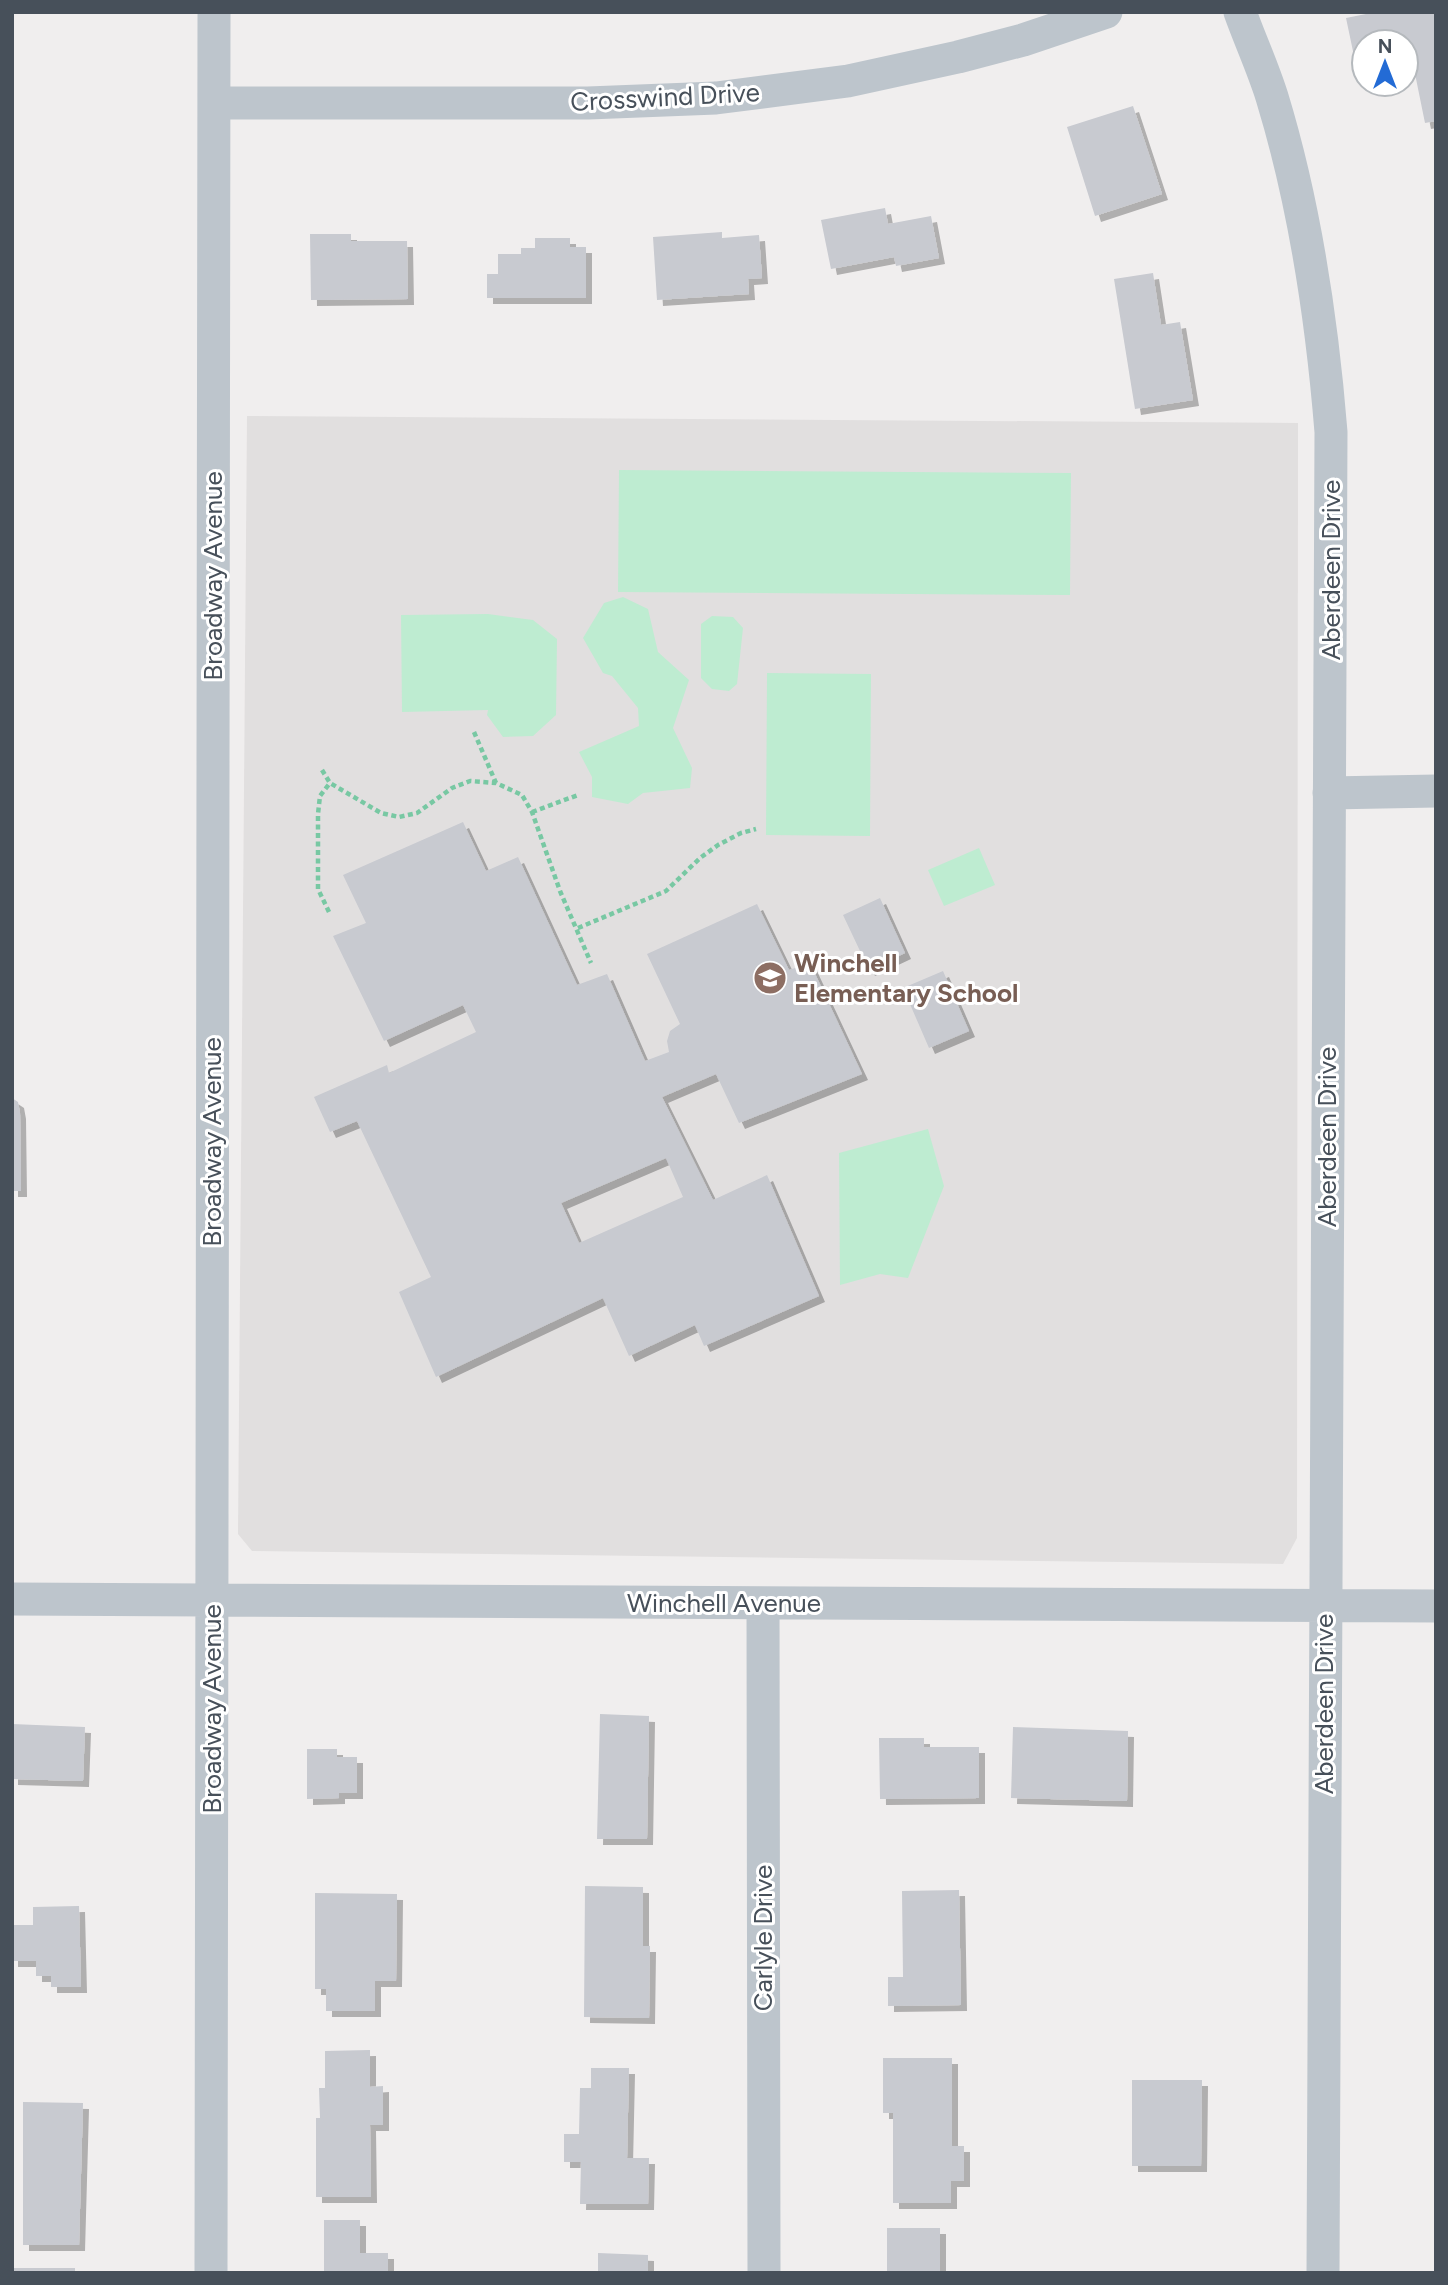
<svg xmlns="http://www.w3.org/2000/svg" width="1448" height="2285" font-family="Figtree,sans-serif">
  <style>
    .education { fill: #e1dfdf }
    .green { fill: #beecd1 }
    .building { fill: #c8cad0; fill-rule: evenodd; filter: url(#shadow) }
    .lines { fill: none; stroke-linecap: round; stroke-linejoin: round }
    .path { stroke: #78c8a3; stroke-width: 4.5; stroke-dasharray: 5 3.5; stroke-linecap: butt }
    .minor { stroke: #bdc5cc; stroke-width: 33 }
    .labels { text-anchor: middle; stroke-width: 6; stroke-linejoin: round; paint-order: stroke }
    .street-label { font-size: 26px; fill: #47505a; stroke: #fff }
    .education-label { font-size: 26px; font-weight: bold; fill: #785e54; stroke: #fff; text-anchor: start }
  </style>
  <defs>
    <filter id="shadow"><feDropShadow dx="6" dy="6" stdDeviation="0" flood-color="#0004"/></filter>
  </defs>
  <rect width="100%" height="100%" fill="#f0eeee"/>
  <path class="education" d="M247,416L1298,423L1297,1538L1283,1564L252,1551L238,1534Z"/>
  <path class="green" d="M619,470L1071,473L1070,595L618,592Z
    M623,597L648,609L658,652L689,680L673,728L692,768L690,788L643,793L628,804L592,797V777L579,752L639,726L638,708L612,676L603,673L583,638L604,603Z
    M488,614L533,620L557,639L556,715L533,736L503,737L487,715L488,710L402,712L401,615Z
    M712,616L733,617L743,628L737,684L729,691L712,689L701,678V624Z
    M767,673L871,674L870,836L766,835Z
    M979,848L995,885L944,906L928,870Z
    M928,1129L944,1186L908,1278L880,1274L840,1285L839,1153Z"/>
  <path class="building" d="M1376,12H1436V121L1425,123L1413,64L1406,65V42H1364V73L1358,75L1346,18Z
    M1133,106L1162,194L1095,216L1067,127Z
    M885,208L888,224L931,216L939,258L896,266L894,257L831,269L821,220Z
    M722,232V238L759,235L762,278L748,279L749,294L657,300L653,237Z
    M310,234H351V241H407L408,299L311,300Z
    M535,238H570V247H586V298H487V274H498V254H521V248H535Z
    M1153,273L1161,325L1180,322L1193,400L1135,409L1114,279Z
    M463,822L486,871L518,857L577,985L607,974L645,1061L669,1052L667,1041L670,1031L680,1024L647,954L757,904L789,970L810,963L862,1074L739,1123L716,1074L662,1097L713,1200L767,1175L819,1296L704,1346L695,1325L629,1356L603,1298L436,1377L399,1292L431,1277L357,1121L330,1132L314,1097L387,1065L389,1073L476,1032L463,1005L384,1041L333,936L366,923L343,875ZM666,1158L683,1197L579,1243L561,1203Z
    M880,898L905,953L869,970L843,915Z
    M943,971L969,1031L929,1048L903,988Z
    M12,1098L18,1102L20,1113L21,1191H12Z
    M600,1714L649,1716L647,1839H597Z
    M12,1724L85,1727L83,1781L12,1779Z
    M1013,1727L1128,1731L1127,1801L1011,1798Z
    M879,1738H924V1747H979V1798L880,1799Z
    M307,1749H337V1757H357V1793H339V1798L307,1799Z
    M585,1886L643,1887V1946H650L649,2018L584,2017Z
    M959,1890L961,2005L888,2006V1977H903L902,1891Z
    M315,1893L397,1894L396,1981H375V2011H326V1989H315Z
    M79,1906L81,1987H51V1976H36V1961H12V1925H33V1907Z
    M370,2050V2087L383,2086V2125H370L371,2197H316V2118H320L319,2088H325V2051Z
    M883,2058H952V2146H964V2181H951V2203H893V2113H883Z
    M591,2068H629L627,2158H649L648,2204H580L581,2162H564V2134H579L580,2088H591Z
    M1132,2080H1202L1201,2166H1132Z
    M23,2102L83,2103L79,2245H23Z
    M324,2220H360V2253H388V2273H324Z
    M887,2228H940V2273H887Z
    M598,2253L648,2255V2273H598Z
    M12,2268H75V2273H12Z"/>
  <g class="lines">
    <path class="path" d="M474,732L496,783
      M322,770L330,783L381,813L399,817L417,813L452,788L470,781L496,783L522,795L532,812L560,891L591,963
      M532,812L578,795
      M329,912L318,889V814L320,796L330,783
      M578,928L666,891L700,858L718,845L741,833L756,829"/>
    <path class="minor" d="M1240,12C1250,40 1263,68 1272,97C1305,205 1322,320 1331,432L1323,2273
      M214,103H588L716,98L848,81L958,57L1023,40L1106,12
      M1329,793L1436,791
      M12,1599L1436,1606
      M763,1603L764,2273
      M211,2273L214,12"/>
  </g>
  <defs>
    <symbol id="school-disc" viewBox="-11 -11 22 22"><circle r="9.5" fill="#8d6e63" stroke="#fff"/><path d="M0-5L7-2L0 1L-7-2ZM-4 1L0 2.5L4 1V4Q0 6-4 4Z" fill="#fff"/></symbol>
  </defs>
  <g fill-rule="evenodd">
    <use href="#school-disc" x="751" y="959" width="38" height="38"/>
  </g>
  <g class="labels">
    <g class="street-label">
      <text transform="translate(665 97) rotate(-3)" y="9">Crosswind Drive</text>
      <text transform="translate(1331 570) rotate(-90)" y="9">Aberdeen Drive</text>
      <text transform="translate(213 576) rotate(-90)" y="9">Broadway Avenue</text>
      <text transform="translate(1327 1137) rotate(-90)" y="9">Aberdeen Drive</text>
      <text transform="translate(212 1142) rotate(-90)" y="9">Broadway Avenue</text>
      <text x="724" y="1612">Winchell Avenue</text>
      <text transform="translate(1324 1704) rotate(-90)" y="9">Aberdeen Drive</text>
      <text transform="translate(212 1709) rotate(-90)" y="9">Broadway Avenue</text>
      <text transform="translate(763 1938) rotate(-90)" y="9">Carlyle Drive</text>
    </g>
    <g class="education-label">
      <text x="794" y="972">Winchell<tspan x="794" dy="30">Elementary School</tspan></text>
    </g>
  </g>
  <rect width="1448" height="2285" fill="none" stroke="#47505a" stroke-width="28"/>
  <g transform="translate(1385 63)"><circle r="33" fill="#ffffff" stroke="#b5b9bd" stroke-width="2"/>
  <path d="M0-5L12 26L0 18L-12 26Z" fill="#236bd5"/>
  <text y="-10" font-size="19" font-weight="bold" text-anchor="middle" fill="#47505a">N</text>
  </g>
</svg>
